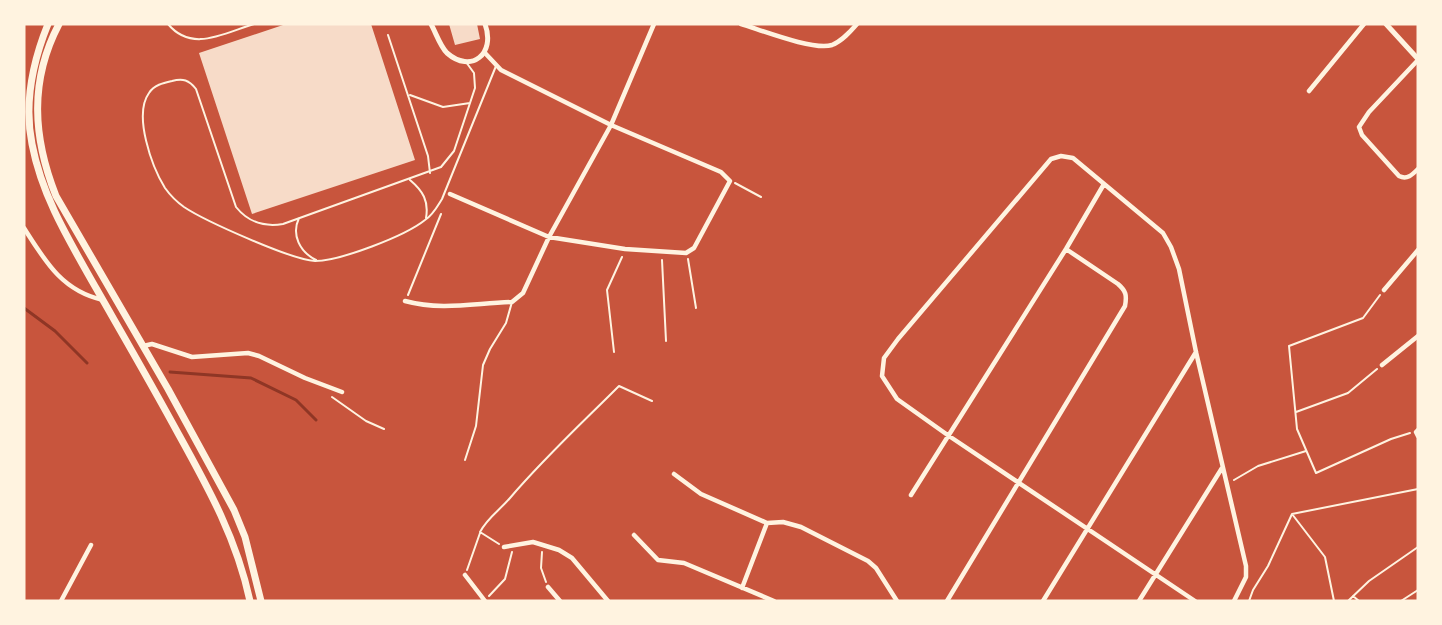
<svg xmlns="http://www.w3.org/2000/svg" width="1442" height="625" font-family="Poppins,sans-serif">
  <style>
    .lines { fill: none; stroke-linecap: round; stroke-linejoin: round }
    .stream { stroke: #8f3625; stroke-width: 3 }
    .building { fill: #f7dbc8 }
    .path { stroke: #fff3e0; stroke-width: 2 }
    .service { stroke: #fff3e0; stroke-width: 2 }
    .minor { stroke: #fff3e0; stroke-width: 4.5 }
    .tertiary { stroke: #fff3e0; stroke-width: 5 }
    .primary { stroke: #fff3e0; stroke-width: 7 }
  </style>
  <rect width="100%" height="100%" fill="#c8553d"/>
  <g class="lines">
    <path class="stream" d="M24,308L55,331L87,363
      M170,372L251,378L296,400L316,420"/>
  </g>
  <path class="building" d="M286,24H371L415,160L252,214L199,53Z
    M449,24H477L480,39L455,45Z"/>
  <g class="lines">
    <path class="path" d="M735,183L761,197
      M688,259L696,308
      M662,260L666,341
      M408,295L441,214
      M1380,295L1363,318L1289,346L1297,429L1316,473L1391,439L1410,433
      M614,352L607,290L622,257
      M332,397L366,421L384,429
      M1296,412L1348,393L1377,369
      M1234,480L1258,466L1306,451
      M1292,514L1325,557L1334,601
      M499,544L480,532C488,517 499,511 510,498C544,458 582,423 619,386L652,401
      M542,552L541,568L546,582
      M467,570L480,533
      M489,596L505,579L512,552
      M1353,596L1359,601
      M1249,601L1253,590L1268,566L1292,514L1418,489
      M1348,601L1369,581L1418,547
      M1401,601L1418,590"/>
    <path class="service" d="M168,24C192,53 224,33 254,24
      M388,35L428,156L430,173
      M466,62L474,73L475,88L454,151L441,167L283,224C265,227 248,222 236,207L196,89C189,80 183,78 172,81C163,83 154,85 149,93C133,115 152,167 165,188C170,195 177,202 184,207C205,221 292,260 315,261C340,261 405,236 425,220C433,215 437,207 442,199L496,66
      M410,95L443,107L470,103
      M410,180C423,191 429,201 426,218
      M299,218C291,235 300,252 316,260
      M465,460L476,426L483,365L490,349L506,323L512,302"/>
    <path class="minor" d="M741,24C761,30 814,51 832,45C842,41 850,32 857,24
      M1418,60L1369,112L1359,127L1362,135L1399,176C1407,180 1412,175 1418,169
      M1309,91L1364,24
      M450,194L549,237L625,249L686,253L694,248L730,181L721,172L611,125L501,70L485,53
      M24,228C45,261 62,291 103,300
      M1384,290L1418,250
      M405,301C442,311 475,303 512,302L523,293L549,237L611,125L654,24
      M143,346L152,344L192,357L248,353L259,356L305,378L342,392
      M1382,365L1418,336
      M1418,430L1416,432L1418,436
      M674,474L701,494L767,523L783,522L801,527L868,561L876,568L897,601
      M911,495L1066,249L1104,184
      M634,535L658,560L684,563L774,601
      M504,547L533,542L559,550L572,558L608,601
      M465,575L485,601
      M548,587L560,601
      M742,588L767,523
      M61,601L91,545
      M947,601L1125,306C1127,295 1126,291 1118,284L1066,249
      M1043,601L1196,352
      M1139,601L1222,468
      M1195,601L949,436L897,399L882,376L884,358L898,339L1051,159L1061,156L1073,158L1163,233L1171,247L1179,269L1196,352L1246,566V577L1234,601"/>
    <path class="tertiary" d="M431,24C436,33 440,46 447,53C471,74 496,54 485,24
      M1386,24L1418,59"/>
    <path class="primary" d="M48,24C33,61 24,104 32,144C42,197 70,242 96,288C124,337 152,385 179,435C209,489 237,540 250,601
      M59,24C29,81 33,138 56,196L168,389L234,510L245,537L261,601"/>
  </g>
  <rect width="1442" height="625" fill="none" stroke="#fff3e0" stroke-width="51"/>
</svg>
